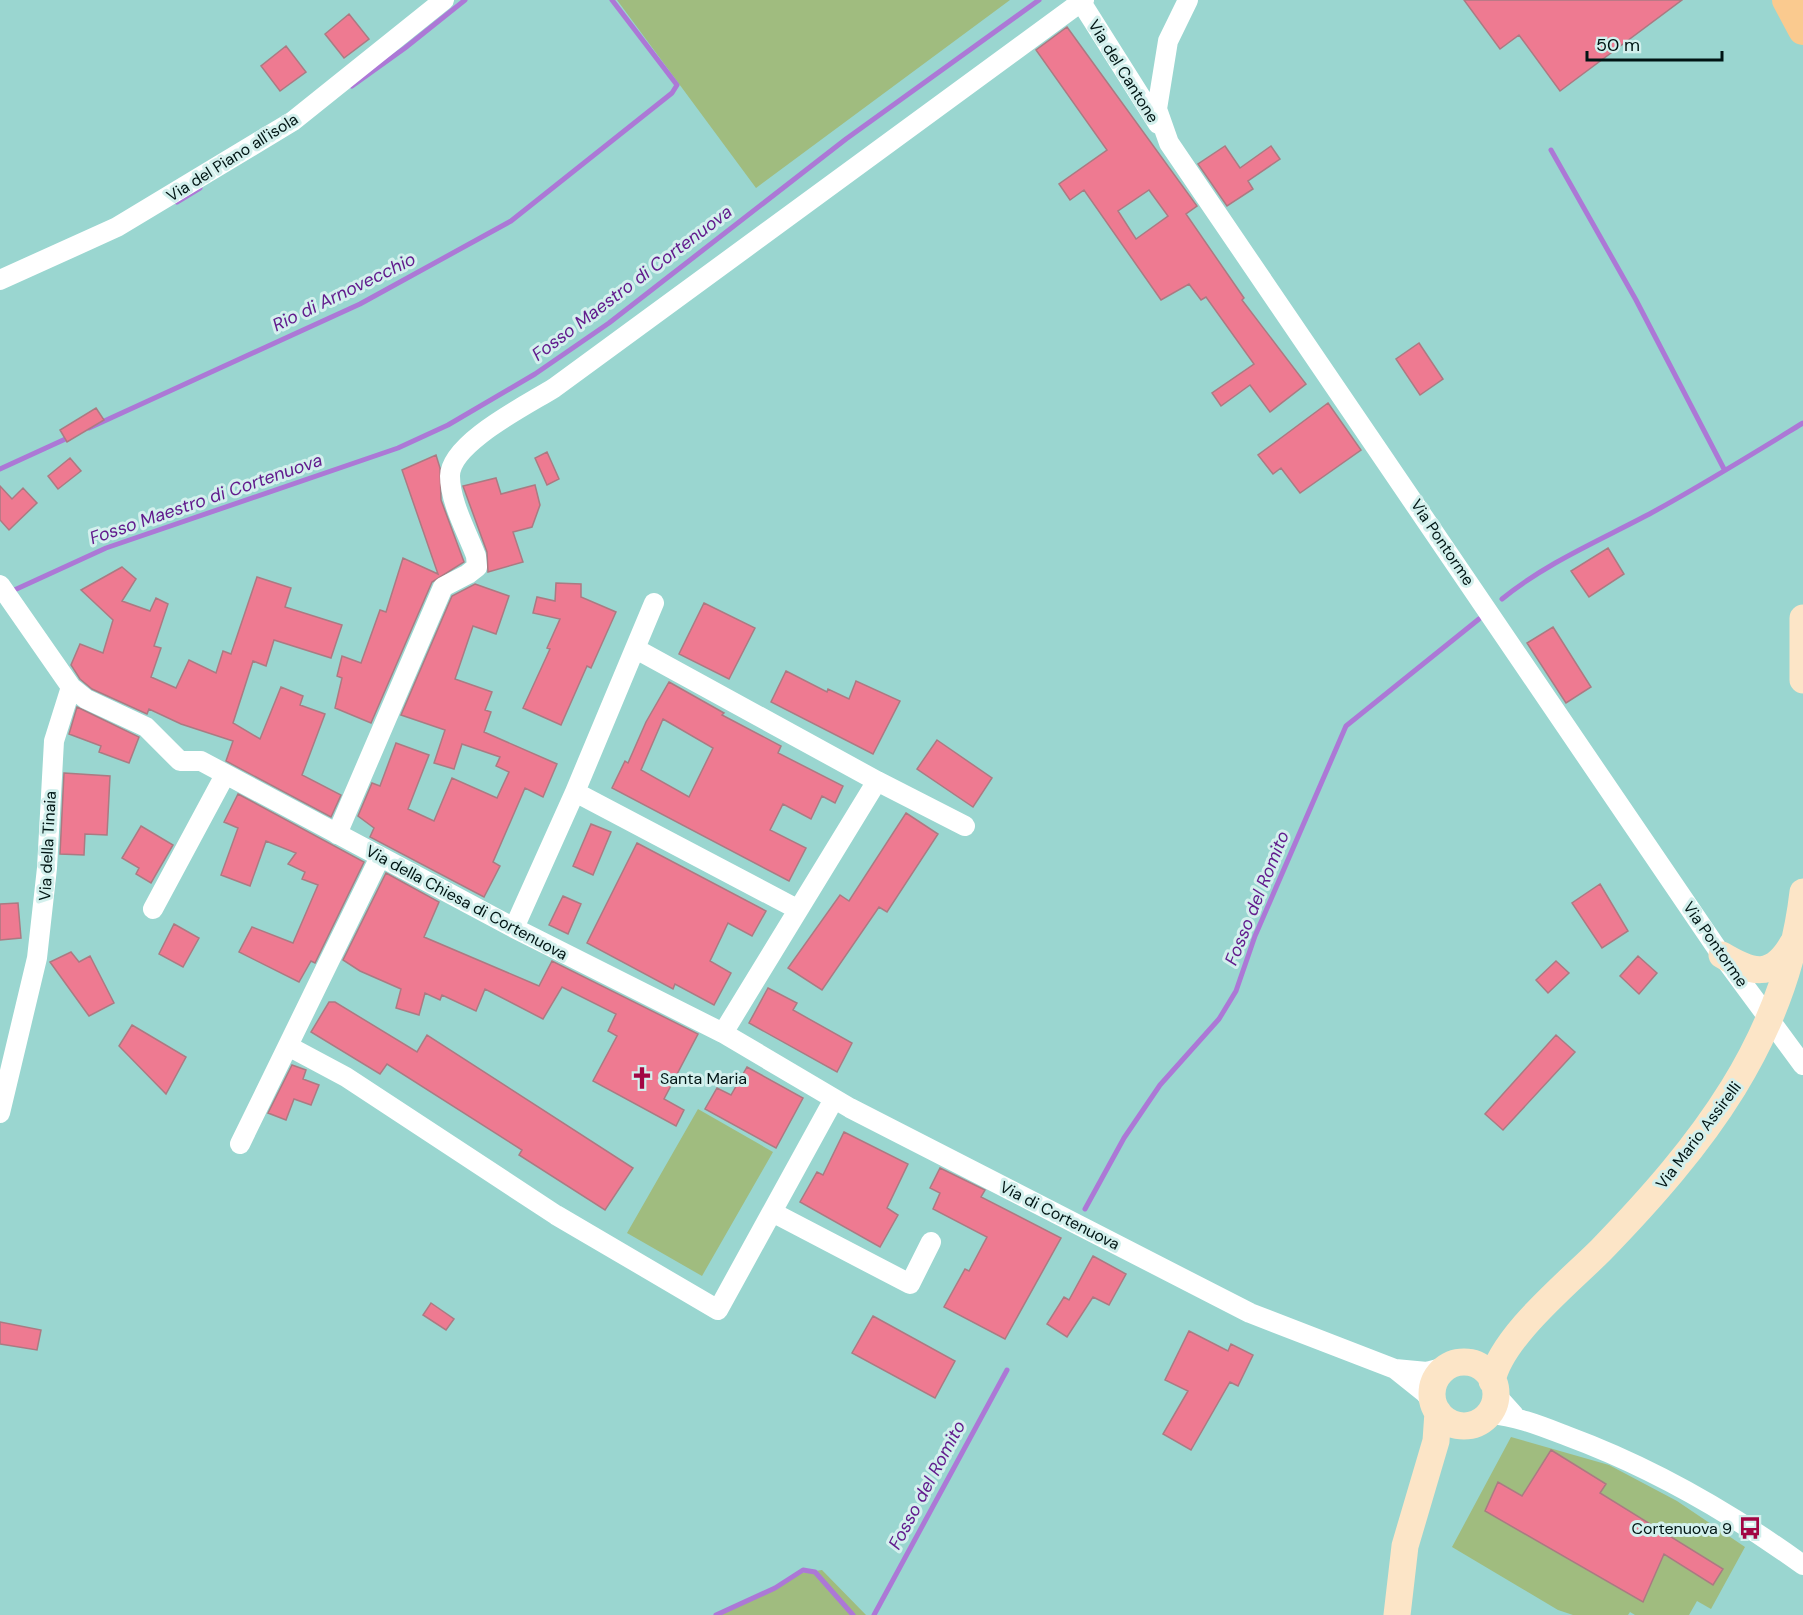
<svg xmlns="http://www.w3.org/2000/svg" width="1803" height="1615" font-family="'DM Sans',sans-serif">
<rect width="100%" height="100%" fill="#9ad6d0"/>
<!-- green -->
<path fill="#a0bc7f" d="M 617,0 L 1010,0 L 756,188 Z
M 698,1109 L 773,1152 L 702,1276 L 627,1233 Z
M 1511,1437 L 1609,1465 L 1677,1501 L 1745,1547 L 1711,1609 L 1697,1601 L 1689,1615 L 1635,1615 L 1630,1612 L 1628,1615 L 1573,1615 L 1558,1610 L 1452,1547 Z
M 822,1570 L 866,1615 L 719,1615 L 801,1573 Z"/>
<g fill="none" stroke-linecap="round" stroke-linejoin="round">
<!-- stream -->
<path stroke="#ac78d6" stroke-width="5" d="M 352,86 L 405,48 L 465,0
M 1551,150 L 1636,300 L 1724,469
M 177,202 L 200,188
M 89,428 L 360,304 L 511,221 L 672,93 L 677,85 L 612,0
M 0,469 L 72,436
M 10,592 L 106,548 L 398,448 L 448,425 L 535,374 L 609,323 L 846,139 L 1039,0
M 1502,599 C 1547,562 1603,539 1653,512 C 1704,484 1754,453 1803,423
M 1085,1209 L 1124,1138 L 1160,1085 L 1219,1019 L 1236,991 L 1255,936 L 1346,726 L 1479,619
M 716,1615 L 775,1588 L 803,1570 L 815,1572 L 853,1615
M 874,1615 L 1007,1370"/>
</g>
<!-- building -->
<path fill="#ee7a91" stroke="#ab7a82" stroke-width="1.5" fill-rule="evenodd" d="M 1464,0 L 1682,0 L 1560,91 L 1519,35 L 1500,49 Z
M 349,14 L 369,39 L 344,58 L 325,34 Z
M 1067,27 L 1197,206 L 1186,214 L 1244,298 L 1242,300 L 1306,384 L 1270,412 L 1250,385 L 1221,406 L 1212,393 L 1254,364 L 1206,297 L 1201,300 L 1189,284 L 1161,300 L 1084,190 L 1070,200 L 1059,184 L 1107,150 L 1036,50 ZM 1149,190 L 1168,216 L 1136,239 L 1118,211 Z
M 286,46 L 306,72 L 280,91 L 261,66 Z
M 1225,146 L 1240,168 L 1271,146 L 1280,159 L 1248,181 L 1253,189 L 1227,206 L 1198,164 Z
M 1419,343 L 1443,379 L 1420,395 L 1396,359 Z
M 1328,403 L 1361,450 L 1300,493 L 1281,468 L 1273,474 L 1258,455 Z
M 96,408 L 104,420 L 67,442 L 60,430 Z
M 547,452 L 559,479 L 547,485 L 535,458 Z
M 436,455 L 440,468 L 441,500 L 464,562 L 432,582 L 371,723 L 335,708 L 342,678 L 337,676 L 342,656 L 361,663 L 380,610 L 386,612 L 403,558 L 438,574 L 402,470 Z
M 70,458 L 81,471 L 58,489 L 48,476 Z
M 496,478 L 501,494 L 535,485 L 540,505 L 532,527 L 513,532 L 523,562 L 488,572 L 487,552 L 463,486 Z
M 0,486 L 12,499 L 23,488 L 37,503 L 9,530 L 0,520 Z
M 1608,548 L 1624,574 L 1589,597 L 1571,571 Z
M 122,567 L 136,579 L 122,601 L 150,611 L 156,598 L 168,604 L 154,646 L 161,648 L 151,677 L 176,688 L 189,660 L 216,673 L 223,651 L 231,654 L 257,577 L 291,588 L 285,607 L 342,625 L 331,658 L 274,640 L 266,666 L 253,661 L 233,723 L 260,739 L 281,687 L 303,696 L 300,705 L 325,714 L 302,775 L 341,795 L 331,817 L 226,761 L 233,741 L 181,724 L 149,709 L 147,714 L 92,689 L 80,679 L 71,665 L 80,644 L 103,653 L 113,620 L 81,590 Z
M 556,583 L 581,584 L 581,597 L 616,612 L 591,668 L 587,666 L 561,725 L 523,708 L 550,649 L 547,648 L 560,619 L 533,613 L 537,597 L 555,601 Z
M 475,584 L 509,596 L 496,634 L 473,626 L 455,679 L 492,692 L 485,710 L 491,712 L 484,732 L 557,764 L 543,797 L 525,788 L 493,862 L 500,866 L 484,897 L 370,837 L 374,828 L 358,816 L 372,783 L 380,786 L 396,743 L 429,755 L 408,809 L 434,821 L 452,778 L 497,798 L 509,772 L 496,766 L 500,757 L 462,744 L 454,769 L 434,763 L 445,730 L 401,715 L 452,596 Z
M 704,603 L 755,628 L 729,679 L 679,654 Z
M 1553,627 L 1591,687 L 1566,703 L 1527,643 Z
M 786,671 L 827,692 L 828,689 L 849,699 L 856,681 L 900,701 L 873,754 L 771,702 Z
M 669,682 L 724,713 L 722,715 L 781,746 L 778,753 L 843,786 L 835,803 L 822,796 L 811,819 L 783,804 L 770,830 L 806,848 L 789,881 L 612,788 L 625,761 L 628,763 L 646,722 ZM 663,719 L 713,748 L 689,797 L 641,770 Z
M 77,707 L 139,737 L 129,763 L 99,752 L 101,746 L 69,734 Z
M 937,740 L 992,778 L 973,807 L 917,769 Z
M 64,773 L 110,776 L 107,835 L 85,834 L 84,855 L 60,854 Z
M 238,794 L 364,862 L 315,963 L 311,961 L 299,982 L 239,952 L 252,927 L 293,943 L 318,885 L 302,879 L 305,872 L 288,864 L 296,853 L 266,841 L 250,886 L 221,875 L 238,828 L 224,822 Z
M 906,813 L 938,834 L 887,912 L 879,907 L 822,990 L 788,968 L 840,895 L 849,901 Z
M 591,824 L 611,832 L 593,875 L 573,866 Z
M 141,826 L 173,845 L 151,883 L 136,874 L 139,868 L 122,858 Z
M 637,843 L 766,911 L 752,936 L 728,923 L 710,961 L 731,973 L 714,1005 L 675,984 L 673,989 L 587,943 Z
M 386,873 L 439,902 L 424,937 L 539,986 L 552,961 L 698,1034 L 664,1099 L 684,1110 L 676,1126 L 593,1081 L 617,1036 L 608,1031 L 616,1014 L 562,987 L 543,1019 L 485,989 L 476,1011 L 442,995 L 440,1000 L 425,993 L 419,1015 L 396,1008 L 401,989 L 360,971 L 343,960 Z
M 1600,884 L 1628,931 L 1602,948 L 1572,903 Z
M 563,896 L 581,904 L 568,934 L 549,925 Z
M 18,903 L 21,938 L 0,940 L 0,904 Z
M 174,924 L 199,938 L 183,967 L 159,954 Z
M 71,952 L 79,962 L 90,956 L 114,1003 L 89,1016 L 50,962 Z
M 1638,956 L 1657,973 L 1639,994 L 1620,976 Z
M 1556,961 L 1569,973 L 1548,993 L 1536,980 Z
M 768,988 L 797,1003 L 793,1010 L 852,1043 L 837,1072 L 749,1023 Z
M 329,1002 L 335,1002 L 417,1052 L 427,1035 L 633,1168 L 605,1210 L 519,1155 L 522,1150 L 387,1064 L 380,1074 L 311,1032 Z
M 132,1025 L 186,1057 L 166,1094 L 119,1046 Z
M 1556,1035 L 1575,1052 L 1503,1130 L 1485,1114 Z
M 292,1065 L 306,1070 L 303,1079 L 319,1085 L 311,1105 L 294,1099 L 286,1120 L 268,1113 Z
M 747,1067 L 803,1098 L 776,1148 L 705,1109 L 717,1088 L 731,1095 Z
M 844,1132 L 908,1164 L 887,1208 L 898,1215 L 880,1247 L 800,1202 L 817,1172 L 823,1175 Z
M 940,1168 L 985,1190 L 981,1197 L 1061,1238 L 1005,1339 L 944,1307 L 965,1269 L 969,1271 L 987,1237 L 933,1209 L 940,1193 L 930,1188 Z
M 1093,1256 L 1126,1274 L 1109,1305 L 1093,1297 L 1067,1337 L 1047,1324 L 1064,1297 L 1069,1300 Z
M 431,1303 L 454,1319 L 446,1330 L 423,1315 Z
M 873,1316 L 955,1361 L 935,1398 L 852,1353 Z
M 0,1322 L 41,1330 L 37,1350 L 0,1344 Z
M 1189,1331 L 1228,1351 L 1231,1344 L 1253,1355 L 1238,1386 L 1230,1382 L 1191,1450 L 1163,1434 L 1188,1391 L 1165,1380 Z
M 1551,1450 L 1606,1484 L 1600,1493 L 1723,1569 L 1713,1585 L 1664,1554 L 1643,1602 L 1485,1511 L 1498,1482 L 1522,1496 Z"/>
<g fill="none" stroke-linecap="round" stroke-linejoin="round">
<!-- street -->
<path stroke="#fff" stroke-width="20" d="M 1084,0 L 1081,2 L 1158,124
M 1188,0 L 1168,41 L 1157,109 L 1169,143 L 1716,947 L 1803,1065
M 0,280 L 117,227 L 293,121 L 444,0
M 0,585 L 71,687 L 86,699 L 146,727 L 180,761 L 201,761 L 514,928 L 723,1033 L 850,1108 L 1250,1313 L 1395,1369 L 1427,1372 L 1449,1366
M 636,649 L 877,781 L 965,826
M 575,792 L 797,909
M 337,834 L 443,587 L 468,574 L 477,567 L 476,556 C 467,532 450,502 450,476 C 450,443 527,405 554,388 L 1081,2
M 153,909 L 225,775
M 514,928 L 575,792 L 654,603
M 723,1033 L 877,781
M 288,1046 L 346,1077 L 556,1215 L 718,1310 L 834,1099
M 0,1113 L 37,958 L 47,868 L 54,741 L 71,687
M 240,1144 L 380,857
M 772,1212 L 910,1284 L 931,1242
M 1395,1369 L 1425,1393 L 1433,1403
M 1496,1395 L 1514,1415
M 1489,1414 C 1517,1416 1541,1426 1567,1436 C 1651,1467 1731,1513 1803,1565"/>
<!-- secondary -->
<path stroke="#fce5c7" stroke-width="27" d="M 1803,618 L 1803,680
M 1722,955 C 1752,973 1772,980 1793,943
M1432 1394a32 32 0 1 1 64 0a32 32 0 1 1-64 0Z
M 1492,1381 C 1501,1337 1568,1283 1601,1250 C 1701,1147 1786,1040 1803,892
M 1397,1615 L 1405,1546 L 1436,1441 L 1438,1412"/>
<!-- primary -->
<path stroke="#faca8f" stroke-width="30" d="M 1787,0 L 1803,30"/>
</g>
<!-- icons -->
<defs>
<g id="church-bare" transform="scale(1.8)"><path d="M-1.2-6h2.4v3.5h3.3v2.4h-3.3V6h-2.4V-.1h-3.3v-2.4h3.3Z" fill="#a20643" stroke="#d3f0ed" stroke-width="2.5" paint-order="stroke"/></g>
<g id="bus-bare" transform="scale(1.8)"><path d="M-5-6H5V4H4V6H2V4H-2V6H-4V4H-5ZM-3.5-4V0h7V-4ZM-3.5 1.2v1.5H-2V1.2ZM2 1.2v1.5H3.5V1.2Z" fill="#a20643" stroke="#d3f0ed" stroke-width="2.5" paint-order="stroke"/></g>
</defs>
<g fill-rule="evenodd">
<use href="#church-bare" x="642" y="1078"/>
<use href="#bus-bare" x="1750" y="1528"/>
</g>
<g text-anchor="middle" stroke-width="6" stroke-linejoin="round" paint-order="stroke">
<!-- street labels -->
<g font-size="16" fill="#001514" stroke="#d3f0ed">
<text transform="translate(1124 71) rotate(58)" y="6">Via del Cantone</text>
<text transform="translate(232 157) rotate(-32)" y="6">Via del Piano all'isola</text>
<text transform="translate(1443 542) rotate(56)" y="6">Via Pontorme</text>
<text transform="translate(47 846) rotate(-87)" y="6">Via della Tinaia</text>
<text transform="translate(467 902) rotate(28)" y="6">Via della Chiesa di Cortenuova</text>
<text transform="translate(1716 944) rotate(55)" y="6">Via Pontorme</text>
<text transform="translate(1698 1135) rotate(-53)" y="6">Via Mario Assirelli</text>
<text transform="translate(1060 1215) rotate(27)" y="6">Via di Cortenuova</text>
</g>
<!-- poi labels -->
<g font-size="16" fill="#001514" stroke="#d3f0ed" text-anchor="start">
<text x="660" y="1084">Santa Maria</text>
<text x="1732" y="1534" text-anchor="end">Cortenuova 9</text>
</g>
<!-- water labels -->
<g font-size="18" font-style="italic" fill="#621c8d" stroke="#d3f0ed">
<text transform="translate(632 283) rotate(-37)" y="6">Fosso Maestro di Cortenuova</text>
<text transform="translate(344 292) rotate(-26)" y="6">Rio di Arnovecchio</text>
<text transform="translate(206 499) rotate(-19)" y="6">Fosso Maestro di Cortenuova</text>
<text transform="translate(1257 898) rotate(-68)" y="6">Fosso del Romito</text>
<text transform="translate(927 1485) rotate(-62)" y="6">Fosso del Romito</text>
</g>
</g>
<!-- scale -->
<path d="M1587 51v9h135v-9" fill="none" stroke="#001514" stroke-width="3"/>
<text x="1596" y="51" font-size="18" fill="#001514" stroke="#d3f0ed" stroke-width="4.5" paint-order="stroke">50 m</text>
</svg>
